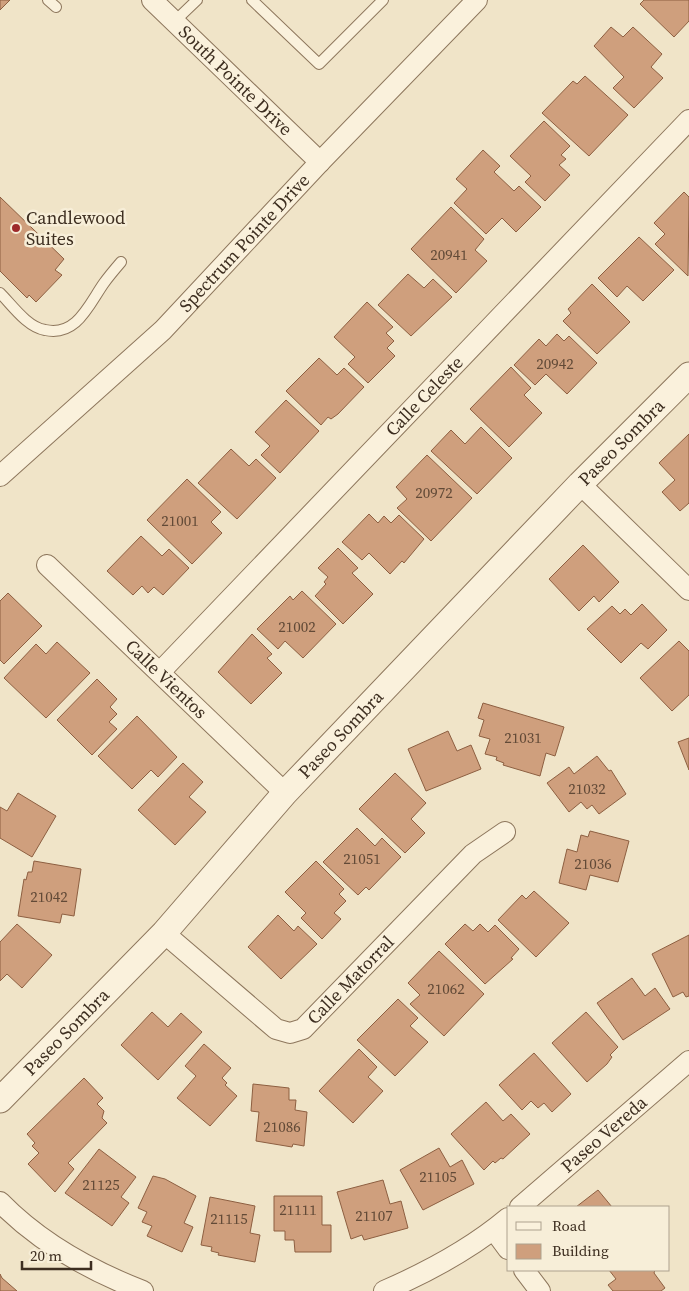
<svg xmlns="http://www.w3.org/2000/svg" width="689" height="1291" font-family="'Source Serif 4',serif">
<rect width="100%" height="100%" fill="#f0e4c8"/>
<!-- building -->
<path fill="#cf9f7d" stroke="#8d5f41" d="M 0,0 L 10,0 L 0,10 Z
M 644,0 L 689,0 L 689,21 L 674,37 L 640,4 Z
M 611,27 L 623,37 L 633,27 L 662,54 L 651,67 L 663,78 L 634,108 L 613,88 L 624,77 L 594,46 Z
M 585,76 L 628,115 L 589,156 L 542,113 L 573,81 L 577,84 Z
M 544,121 L 570,146 L 561,155 L 566,159 L 559,165 L 570,175 L 545,201 L 525,182 L 531,176 L 510,156 Z
M 483,150 L 500,166 L 494,172 L 514,191 L 519,186 L 541,207 L 516,232 L 502,218 L 486,234 L 454,203 L 467,189 L 456,179 Z
M 684,192 L 689,197 L 688,276 L 655,244 L 665,234 L 654,223 Z
M 0,197 L 64,259 L 55,270 L 62,275 L 36,302 L 29,295 L 27,298 L 0,271 Z
M 451,207 L 484,239 L 475,250 L 487,261 L 456,293 L 411,249 Z
M 639,237 L 674,270 L 643,301 L 627,286 L 617,297 L 598,278 Z
M 408,274 L 424,288 L 433,279 L 452,297 L 411,336 L 378,305 Z
M 592,284 L 630,322 L 597,354 L 563,321 L 571,313 L 568,309 Z
M 367,302 L 393,327 L 386,333 L 394,341 L 387,348 L 395,356 L 368,383 L 348,364 L 355,357 L 334,337 Z
M 557,334 L 564,341 L 569,336 L 597,363 L 567,394 L 546,374 L 535,385 L 514,365 L 539,339 L 546,346 Z
M 319,358 L 337,375 L 344,368 L 364,387 L 338,414 L 331,419 L 328,417 L 321,425 L 286,391 Z
M 511,367 L 531,388 L 524,395 L 542,413 L 509,447 L 470,409 Z
M 286,400 L 319,431 L 280,473 L 261,455 L 270,446 L 255,432 Z
M 481,427 L 512,458 L 477,494 L 431,451 L 451,430 L 465,444 Z
M 689,434 L 689,503 L 680,511 L 662,492 L 675,480 L 659,463 Z
M 231,449 L 249,466 L 256,459 L 276,478 L 237,519 L 198,483 Z
M 427,455 L 472,498 L 431,541 L 397,508 L 407,499 L 396,487 Z
M 187,479 L 221,512 L 211,522 L 222,533 L 192,564 L 147,520 Z
M 369,514 L 378,523 L 384,516 L 391,523 L 399,515 L 424,539 L 404,563 L 402,561 L 390,574 L 369,553 L 362,560 L 342,542 Z
M 141,536 L 162,556 L 169,549 L 189,568 L 163,595 L 154,587 L 148,593 L 142,586 L 133,595 L 107,571 Z
M 583,545 L 619,582 L 599,602 L 594,596 L 579,611 L 549,579 Z
M 338,548 L 358,568 L 352,573 L 373,594 L 343,624 L 315,596 L 326,584 L 324,582 L 328,577 L 318,568 Z
M 302,591 L 336,624 L 303,658 L 285,641 L 278,649 L 257,629 L 290,596 L 293,600 Z
M 8,593 L 42,626 L 4,664 L 0,660 L 0,601 Z
M 642,604 L 667,630 L 648,649 L 641,643 L 621,663 L 587,629 L 612,606 L 620,614 L 625,609 L 631,615 Z
M 252,634 L 272,654 L 267,658 L 282,673 L 251,704 L 218,672 Z
M 679,641 L 689,651 L 689,695 L 672,711 L 640,678 Z
M 57,642 L 90,673 L 46,718 L 4,678 L 36,644 L 46,654 Z
M 97,679 L 117,699 L 110,707 L 117,714 L 109,722 L 117,729 L 92,755 L 57,720 Z
M 483,703 L 564,727 L 555,756 L 546,753 L 540,776 L 503,765 L 504,763 L 496,760 L 497,757 L 485,754 L 490,739 L 479,736 L 484,720 L 478,718 Z
M 137,716 L 177,757 L 158,777 L 151,770 L 132,789 L 98,756 Z
M 448,731 L 457,751 L 471,745 L 481,769 L 426,791 L 408,749 Z
M 689,738 L 689,770 L 678,742 Z
M 597,756 L 609,771 L 611,770 L 626,794 L 599,814 L 592,805 L 587,809 L 581,802 L 569,812 L 547,783 L 569,767 L 574,774 Z
M 183,763 L 203,782 L 189,797 L 206,812 L 175,845 L 138,810 Z
M 395,773 L 426,803 L 411,819 L 425,833 L 405,853 L 359,809 Z
M 18,793 L 56,816 L 32,857 L 0,838 L 0,807 L 7,811 Z
M 357,828 L 375,846 L 382,838 L 401,857 L 369,890 L 366,887 L 358,895 L 323,862 Z
M 590,831 L 629,841 L 618,882 L 590,875 L 586,890 L 559,883 L 567,849 L 577,852 L 581,835 L 588,837 Z
M 34,861 L 81,869 L 74,916 L 62,914 L 60,923 L 18,916 L 24,879 L 26,880 L 28,872 L 32,872 Z
M 316,861 L 344,889 L 339,894 L 346,901 L 334,913 L 341,919 L 322,939 L 301,918 L 306,913 L 285,892 Z
M 534,891 L 569,923 L 536,957 L 498,920 L 522,895 L 526,899 Z
M 278,915 L 294,931 L 298,926 L 317,944 L 281,979 L 248,947 Z
M 17,924 L 52,955 L 22,988 L 7,974 L 0,981 L 0,942 Z
M 465,924 L 473,931 L 480,924 L 488,932 L 495,925 L 519,949 L 511,958 L 513,959 L 485,984 L 445,944 Z
M 689,935 L 689,996 L 686,997 L 683,992 L 673,997 L 652,954 Z
M 439,951 L 484,994 L 444,1036 L 410,1004 L 420,995 L 408,983 Z
M 632,978 L 645,996 L 655,988 L 670,1009 L 623,1040 L 597,1003 Z
M 398,999 L 418,1018 L 410,1026 L 428,1042 L 395,1076 L 357,1040 Z
M 152,1012 L 168,1027 L 181,1013 L 202,1032 L 158,1080 L 121,1045 Z
M 586,1012 L 618,1047 L 610,1055 L 612,1057 L 607,1064 L 587,1082 L 552,1043 Z
M 204,1044 L 231,1068 L 222,1078 L 227,1083 L 225,1085 L 237,1096 L 210,1126 L 177,1098 L 196,1076 L 185,1066 Z
M 359,1049 L 377,1067 L 368,1077 L 383,1091 L 353,1123 L 319,1091 Z
M 534,1053 L 571,1094 L 552,1112 L 544,1103 L 538,1108 L 531,1101 L 522,1110 L 499,1085 Z
M 84,1078 L 103,1098 L 97,1104 L 104,1111 L 102,1118 L 107,1123 L 68,1163 L 74,1169 L 55,1192 L 28,1164 L 39,1153 L 32,1146 L 35,1143 L 27,1134 Z
M 253,1084 L 289,1088 L 289,1100 L 296,1100 L 295,1110 L 307,1112 L 304,1146 L 293,1144 L 292,1147 L 256,1141 L 259,1112 L 251,1111 Z
M 486,1102 L 503,1121 L 511,1114 L 530,1134 L 503,1159 L 501,1158 L 495,1163 L 493,1161 L 484,1170 L 451,1134 Z
M 439,1148 L 450,1167 L 462,1160 L 474,1184 L 423,1210 L 400,1170 Z
M 99,1149 L 136,1177 L 121,1197 L 129,1203 L 112,1226 L 65,1193 Z
M 153,1176 L 165,1179 L 196,1196 L 184,1223 L 193,1227 L 182,1252 L 147,1236 L 152,1226 L 142,1222 L 147,1212 L 138,1208 Z
M 383,1180 L 390,1204 L 401,1201 L 408,1228 L 364,1240 L 362,1235 L 351,1239 L 337,1192 Z
M 598,1190 L 612,1207 L 576,1207 Z
M 274,1196 L 322,1196 L 322,1225 L 331,1225 L 331,1252 L 295,1252 L 294,1240 L 285,1240 L 285,1231 L 274,1231 Z
M 210,1197 L 255,1206 L 250,1233 L 260,1235 L 255,1262 L 218,1255 L 219,1253 L 211,1251 L 212,1247 L 201,1245 Z
M 609,1270 L 655,1270 L 654,1273 L 665,1288 L 661,1291 L 613,1291 L 608,1285 L 616,1279 Z
M 0,1274 L 2,1278 L 17,1291 L 0,1291 Z"/>
<g fill="none" stroke-linecap="round" stroke-linejoin="round">
<!-- service casing -->
<g stroke="#8d765c" stroke-width="12">
<path id="service" d="M 48,0 L 56,7
M 252,0 L 319,64 L 383,0
M 174,22 L 197,0
M 0,293 C 12,305 27,327 45,330 C 77,337 89,304 104,283 C 109,276 115,269 121,262"/>
</g>
<!-- minor casing -->
<g stroke="#8d765c" stroke-width="22">
<g id="minor">
<path id="s1" d="M 152,0 L 320,162"/>
<path id="s2" d="M 0,476 L 163,330 L 320,162 L 477,0"/>
<path d="M 580,484 L 689,590"/>
<path id="s3" d="M 47,565 L 285,793"/>
<path id="s4" d="M 160,672 L 689,120"/>
<path id="s5" d="M 164,933 L 276,1029 L 290,1033 L 303,1029 L 473,854 L 505,832"/>
<path d="M 0,1202 C 40,1243 91,1271 143,1291"/>
<path id="s6" d="M 520,1207 L 689,1061"/>
<path d="M 494,1230 L 508,1249"/>
<path d="M 524,1270 L 540,1291"/>
<path d="M 384,1291 C 428,1272 471,1249 508,1218"/>
</g>
</g>
<!-- tertiary casing -->
<g stroke="#8d765c" stroke-width="27">
<g id="tertiary">
<path id="s7" d="M 0,1100 L 164,933 L 285,793 L 580,484 L 689,375"/>
</g>
</g>
<!-- service -->
<use href="#service" stroke="#faf1dc" stroke-width="10"/>
<!-- minor -->
<use href="#minor" stroke="#faf1dc" stroke-width="20"/>
<!-- tertiary -->
<use href="#tertiary" stroke="#faf1dc" stroke-width="25"/>
</g>
<!-- markers -->
<circle fill="#9e2a2b" stroke="#f7eed8" stroke-width="2" cx="16" cy="228" r="5"/>
<g text-anchor="middle" stroke-width="5" stroke-linejoin="round" paint-order="stroke">
<!-- number labels -->
<g font-size="15" fill="#624a37">
<text x="449" y="260">20941</text>
<text x="555" y="369">20942</text>
<text x="434" y="498">20972</text>
<text x="180" y="526">21001</text>
<text x="297" y="632">21002</text>
<text x="523" y="743">21031</text>
<text x="587" y="794">21032</text>
<text x="362" y="864">21051</text>
<text x="593" y="869">21036</text>
<text x="49" y="902">21042</text>
<text x="446" y="994">21062</text>
<text x="282" y="1132">21086</text>
<text x="438" y="1182">21105</text>
<text x="101" y="1190">21125</text>
<text x="298" y="1215">21111</text>
<text x="374" y="1221">21107</text>
<text x="229" y="1224">21115</text>
</g>
<!-- street labels -->
<g font-size="18" fill="#3d2e20" stroke="#f7eed8">
<text dy="6" stroke="none"><textPath href="#s1" startOffset="116">South Pointe Drive</textPath></text>
<text dy="6" stroke="none"><textPath href="#s2" startOffset="338">Spectrum Pointe Drive</textPath></text>
<text dy="6" stroke="none"><textPath href="#s4" startOffset="382">Calle Celeste</textPath></text>
<text dy="6" stroke="none"><textPath href="#s7" startOffset="905">Paseo Sombra</textPath></text>
<text dy="6" stroke="none"><textPath href="#s3" startOffset="165">Calle Vientos</textPath></text>
<text dy="6" stroke="none"><textPath href="#s7" startOffset="500">Paseo Sombra</textPath></text>
<text dy="6" stroke="none"><textPath href="#s5" startOffset="244">Calle Matorral</textPath></text>
<text dy="6" stroke="none"><textPath href="#s7" startOffset="95">Paseo Sombra</textPath></text>
<text dy="6" stroke="none"><textPath href="#s6" startOffset="111">Paseo Vereda</textPath></text>
</g>
<!-- poi labels -->
<g font-size="18" fill="#3d2e20" stroke="#f7eed8" text-anchor="start">
<text x="26" y="224">Candlewood<tspan x="26" dy="21">Suites</tspan></text>
</g>
</g>
<!-- legend -->
<rect x="507" y="1206" width="162" height="65" fill="#f7eed8" stroke="#ada18e"/>
<rect x="516" y="1222" width="25" height="8" fill="#faf1dc" stroke="#ada18e"/>
<text x="552" y="1231" font-size="15" fill="#3d2e20">Road</text>
<rect x="516" y="1244" width="25" height="15" fill="#cf9f7d" stroke="#ada18e"/>
<text x="552" y="1256" font-size="15" fill="#3d2e20">Building</text>
<!-- scale -->
<path d="M22 1261v8h69v-8" fill="none" stroke="#3d2e20" stroke-width="2.5"/>
<text x="30" y="1261" font-size="15" fill="#3d2e20" stroke="#f7eed8" stroke-width="4" paint-order="stroke">20 m</text>
</svg>
